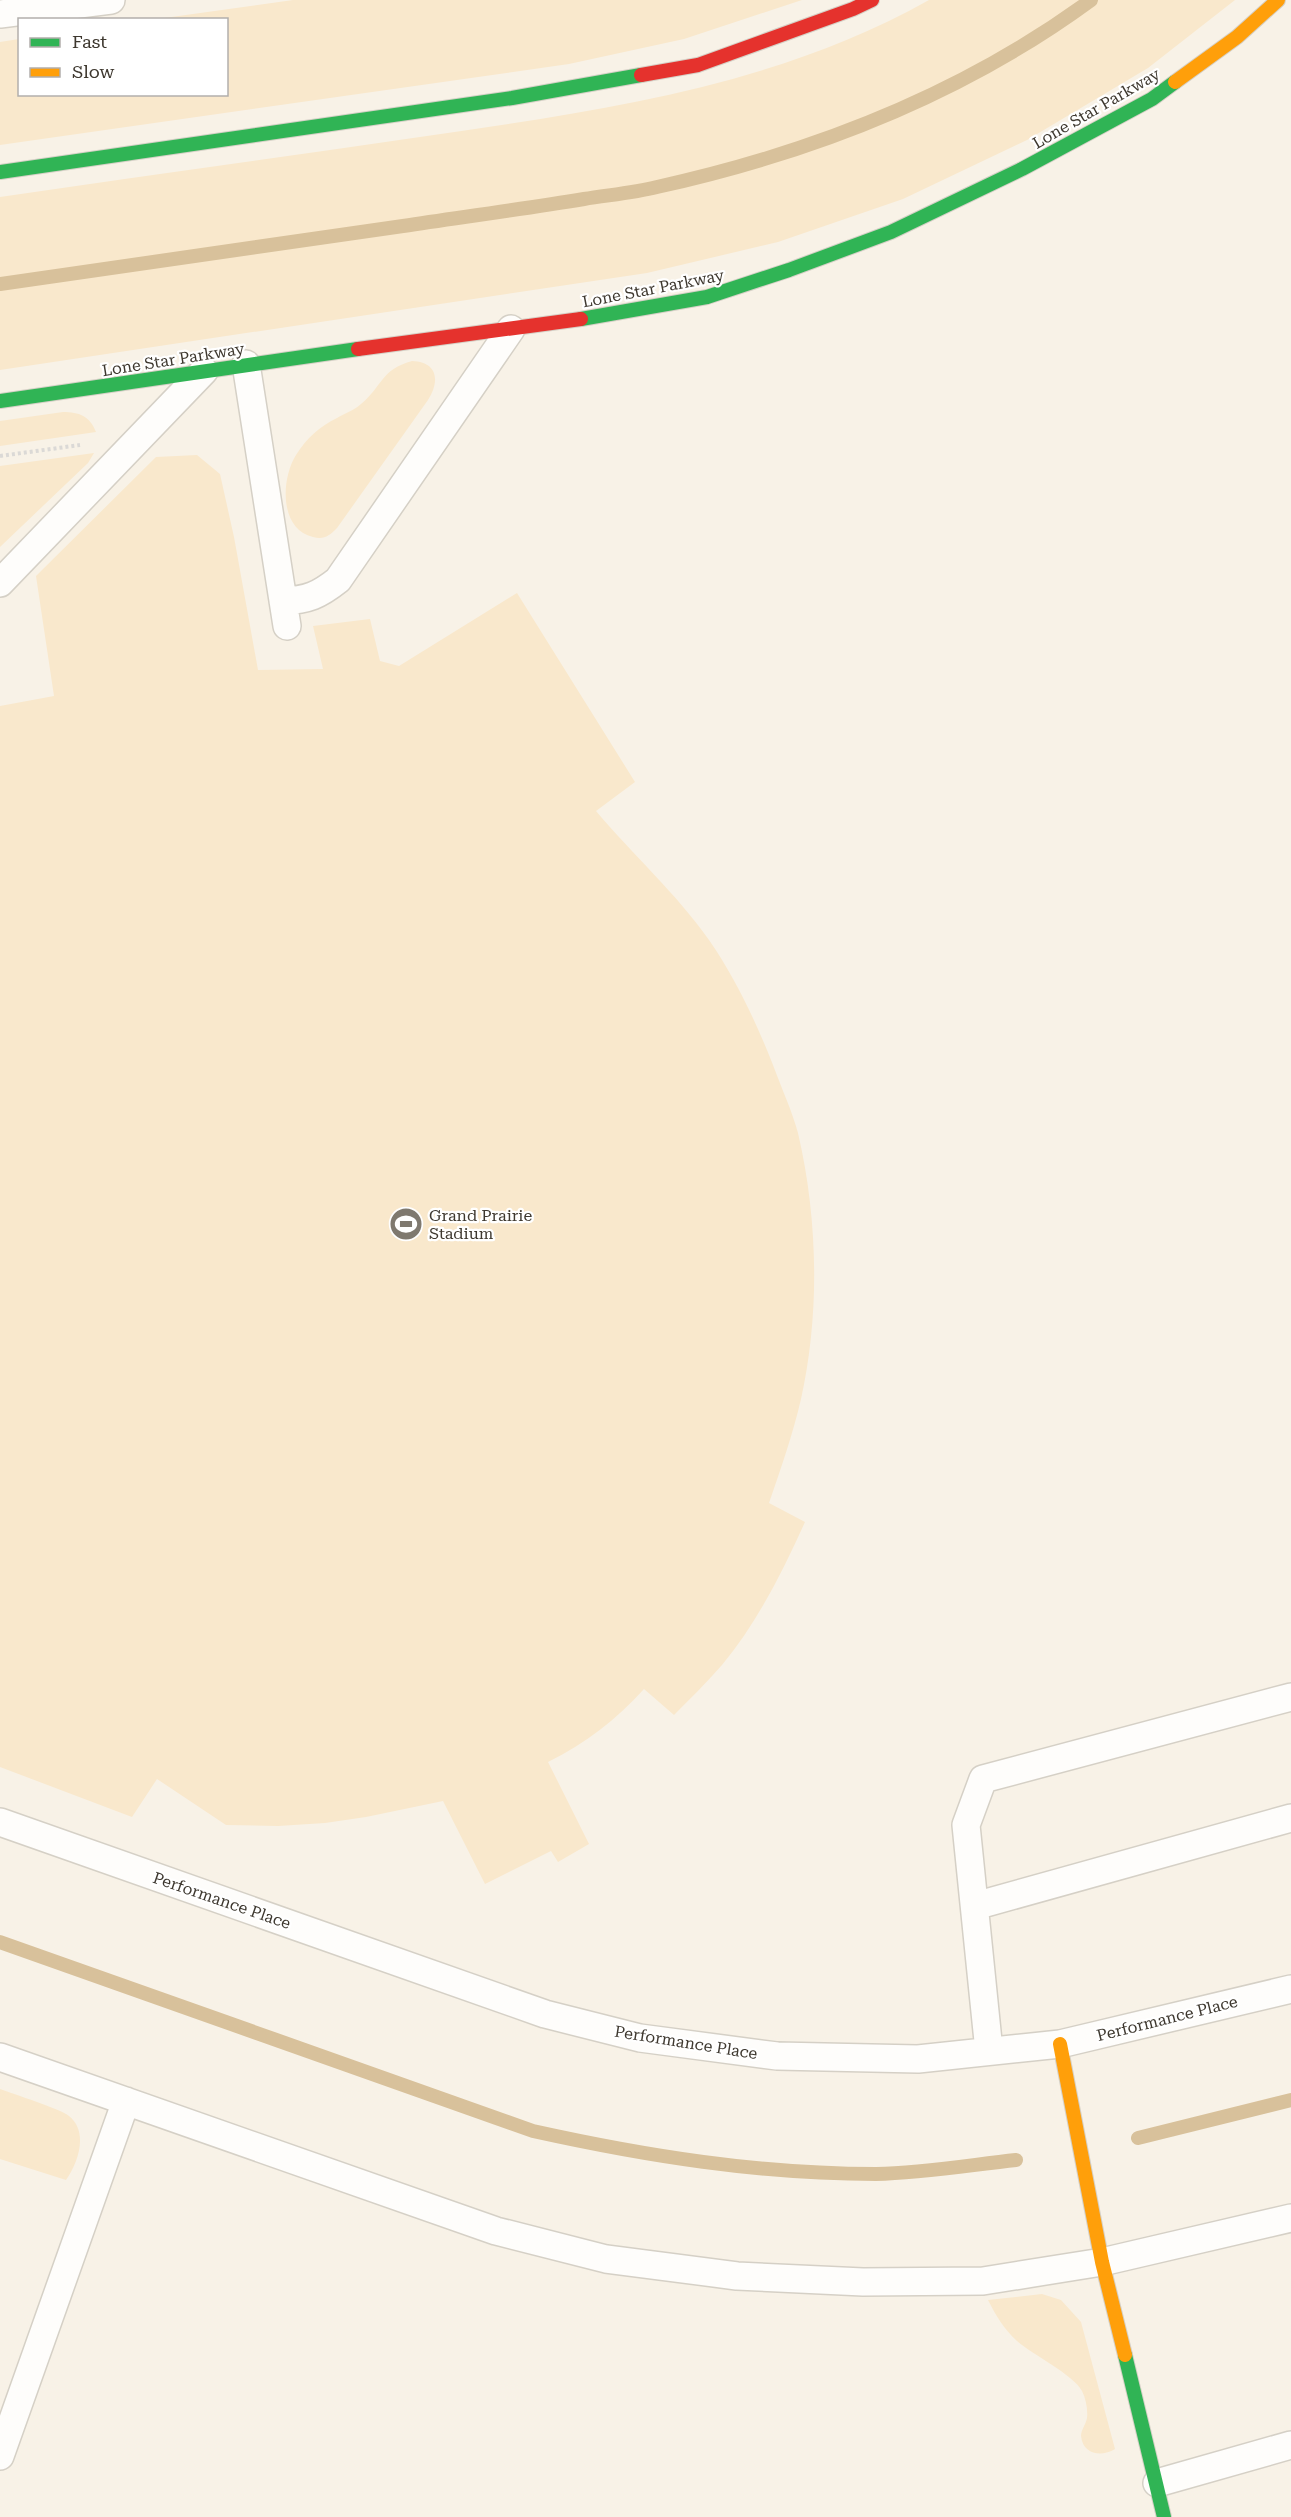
<svg xmlns="http://www.w3.org/2000/svg" width="1291" height="2517" font-family="'Roboto Serif',serif">
<rect width="100%" height="100%" fill="#f8f2e7"/>
<!-- green -->
<path fill="#f9e8cc" d="M 293,0 L 802,0 L 684,39 L 569,64 L 0,145 L 0,42 L 19,39 L 20,94 L 226,94 L 226,20 L 157,19 Z
M 929,0 L 1235,0 L 1148,68 L 1027,140 L 903,199 L 778,242 L 647,273 L 0,370 L 0,197 C 138,177 276,158 413,138 C 590,112 771,89 929,0 Z
M 412,361 C 438,362 440,381 428,400 L 337,528 C 329,536 324,540 313,537 C 279,529 281,479 296,455 C 306,439 320,426 337,418 C 345,413 353,411 361,404 C 383,386 380,370 412,361 Z
M 63,412 C 79,412 90,416 96,432 L 0,446 L 0,421 Z
M 94,453 L 88,463 L 0,547 L 0,466 Z
M 197,455 L 220,474 L 234,537 L 258,670 L 323,669 L 313,626 L 370,619 L 380,661 L 399,666 L 517,593 L 635,782 L 596,811 C 633,855 676,893 709,940 C 736,979 756,1022 773,1065 C 781,1087 792,1111 798,1133 C 818,1219 820,1313 801,1399 C 793,1434 781,1468 769,1503 L 805,1522 C 783,1571 757,1623 722,1665 C 707,1682 690,1699 674,1715 L 644,1689 C 616,1720 586,1743 548,1762 L 589,1844 L 558,1862 L 551,1851 L 485,1884 L 443,1801 L 366,1817 L 325,1823 L 278,1826 L 226,1825 L 157,1779 L 132,1817 L 0,1767 L 0,706 L 54,696 L 36,576 L 156,457 Z
M 0,2089 C 13,2094 61,2109 69,2116 C 89,2132 78,2163 66,2180 L 0,2159 Z
M 1042,2294 L 1061,2300 L 1081,2322 L 1115,2449 C 1102,2457 1083,2455 1081,2436 C 1081,2430 1086,2424 1087,2418 C 1088,2410 1086,2399 1082,2391 C 1074,2375 1033,2355 1017,2341 C 1004,2329 996,2316 988,2300 Z"/>
<g fill="none" stroke-linecap="round" stroke-linejoin="round">
<!-- stream -->
<path stroke="#d8c19b" stroke-width="14" d="M 0,284 C 134,265 268,246 403,226 C 463,217 523,209 584,199 C 608,195 633,193 657,187 C 811,153 963,94 1091,0
M 0,1942 L 533,2131 C 646,2156 759,2174 876,2174 C 923,2173 970,2165 1016,2160
M 1138,2138 L 1291,2100"/>
<!-- lane casing -->
<g stroke="#d5d0c6" stroke-width="30">
<path id="lane" d="M 0,14 L 111,0
M 246,364 L 287,626
M 0,583 L 204,371
M 283,601 C 308,600 319,595 338,580 L 511,329
M 0,1822 L 545,2014 L 640,2038 L 777,2056 L 918,2059 L 1060,2044 L 1291,1989
M 975,1906 L 1291,1818
M 989,2051 L 966,1825 L 983,1779 L 1291,1697
M 0,2057 L 496,2231 L 606,2259 L 737,2276 L 863,2282 L 983,2281 L 1102,2262 L 1291,2218
M 0,2456 L 126,2101
M 1157,2483 L 1291,2445"/>
</g>
<!-- fast casing -->
<g stroke="#d5d0c6" stroke-width="16">
<path id="fast" d="M 0,172 L 512,98 L 641,75
M 581,319 L 707,297 L 789,270 L 891,232 L 1022,169 L 1152,99 L 1175,82
M 0,401 L 358,349
M 1125,2355 L 1164,2517"/>
</g>
<!-- slow casing -->
<g stroke="#d5d0c6" stroke-width="16">
<path id="slow" d="M 1175,82 L 1237,37 L 1278,0
M 1060,2044 L 1102,2262 L 1125,2355"/>
</g>
<!-- jam casing -->
<g stroke="#d5d0c6" stroke-width="16">
<path id="jam" d="M 641,75 L 698,65 L 853,9 L 872,0
M 358,349 L 581,319"/>
</g>
<!-- path -->
<path stroke="#dbd9d6" stroke-width="4" stroke-dasharray="3 3" stroke-linecap="butt" d="M 0,456 L 80,445"/>
<!-- lane -->
<use href="#lane" stroke="#fefdfb" stroke-width="27"/>
<!-- fast -->
<use href="#fast" stroke="#30b455" stroke-width="14"/>
<!-- slow -->
<use href="#slow" stroke="#ff9f0a" stroke-width="14"/>
<!-- jam -->
<use href="#jam" stroke="#e5322d" stroke-width="14"/>
</g>
<!-- icons -->
<defs>
<g id="stadium-disc" transform="scale(1.725)"><circle r="9.5" fill="#7f796f" stroke="#fff"/><path d="M0-5a6.5 5 0 1 0 0 10a6.5 5 0 1 0 0-10ZM-3.5-1.8h7v3.6h-7Z" fill="#fff"/></g>
</defs>
<g fill-rule="evenodd">
<use href="#stadium-disc" x="406" y="1224"/>
</g>
<g text-anchor="middle" stroke-width="4.5" stroke-linejoin="round" paint-order="stroke">
<!-- street labels -->
<g font-size="16" fill="#3e382f" stroke="#fff">
<text transform="translate(1096 108) rotate(-30)" y="6">Lone Star Parkway</text>
<text transform="translate(653 288) rotate(-11)" y="6">Lone Star Parkway</text>
<text transform="translate(173 359) rotate(-9)" y="6">Lone Star Parkway</text>
<text transform="translate(222 1900) rotate(19)" y="6">Performance Place</text>
<text transform="translate(1167 2018) rotate(-14)" y="6">Performance Place</text>
<text transform="translate(686 2042) rotate(9)" y="6">Performance Place</text>
</g>
<!-- poi labels -->
<g font-size="16" fill="#3e382f" stroke="#fff" text-anchor="start">
<text x="429" y="1221">Grand Prairie<tspan x="429" dy="18">Stadium</tspan></text>
</g>
</g>
<!-- legend -->
<rect x="18" y="18" width="210" height="78" fill="#ffffff" stroke="#b2afac" stroke-width="1.5"/>
<rect x="30" y="38" width="30" height="9" fill="#30b455" stroke="#b2afac" stroke-width="1.5"/>
<text x="72" y="48" font-size="18" fill="#3e382f">Fast</text>
<rect x="30" y="68" width="30" height="9" fill="#ff9f0a" stroke="#b2afac" stroke-width="1.5"/>
<text x="72" y="78" font-size="18" fill="#3e382f">Slow</text>
</svg>
